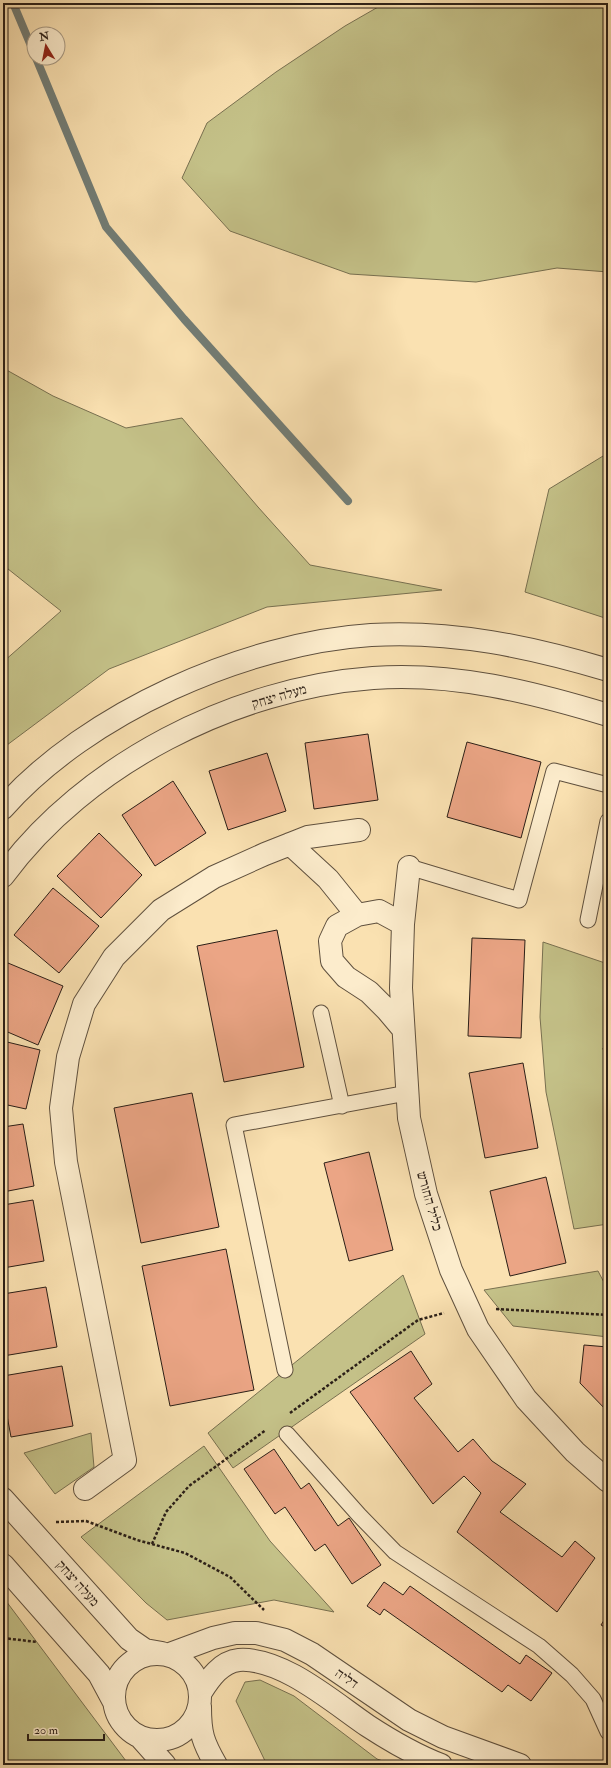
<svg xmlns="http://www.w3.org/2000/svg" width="611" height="1768" font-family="'IM FELL Double Pica','Frank Ruhl Libre',serif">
<rect width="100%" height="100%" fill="#fae1b1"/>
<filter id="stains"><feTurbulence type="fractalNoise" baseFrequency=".005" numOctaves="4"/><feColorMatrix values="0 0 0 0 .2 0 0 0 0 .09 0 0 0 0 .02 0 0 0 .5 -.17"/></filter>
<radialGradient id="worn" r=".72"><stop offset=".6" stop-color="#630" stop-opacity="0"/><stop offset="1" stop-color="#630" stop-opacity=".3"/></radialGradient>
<!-- green -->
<path fill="#c4c188" stroke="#787050" d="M 385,3 L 608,3 L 608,272 L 557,268 L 476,282 L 350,274 L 230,231 L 182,178 L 207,123 L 276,72 L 345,26 Z
M 3,368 L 53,396 L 126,428 L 182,418 L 258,507 L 310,565 L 442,590 L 267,607 L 109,669 L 3,748 L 3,662 L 61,611 L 3,565 Z
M 608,453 L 608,619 L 525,592 L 549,489 Z
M 543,942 L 608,964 L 608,1224 L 574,1229 L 546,1092 L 540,1017 Z
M 598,1271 L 608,1290 L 608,1337 L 513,1326 L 484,1290 Z
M 403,1275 L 425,1334 L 233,1468 L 208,1433 Z
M 91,1433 L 94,1467 L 55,1494 L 24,1453 Z
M 204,1446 L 270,1541 L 334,1612 L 274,1600 L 167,1620 L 146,1603 L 81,1537 Z
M 3,1597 L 129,1765 L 3,1765 Z
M 260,1680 L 294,1696 L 377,1759 L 395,1765 L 267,1765 L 236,1701 L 245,1682 Z"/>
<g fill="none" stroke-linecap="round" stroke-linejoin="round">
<!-- stream -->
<path stroke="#727d76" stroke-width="8" d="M 13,3 L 34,53
M 36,58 L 106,227 L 184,319 L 348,501"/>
</g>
<!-- building -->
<path fill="#eba585" stroke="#2b1f17" d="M 368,734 L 378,800 L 314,809 L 305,743 Z
M 467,742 L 541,762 L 521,838 L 447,817 Z
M 267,753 L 286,811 L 228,830 L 209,771 Z
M 173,781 L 206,833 L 155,866 L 122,815 Z
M 99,833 L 142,875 L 101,918 L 57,876 Z
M 53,888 L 99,926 L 59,973 L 14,935 Z
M 277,930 L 304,1067 L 224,1082 L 197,946 Z
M 472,938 L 525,940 L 521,1038 L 468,1036 Z
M 8,963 L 63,986 L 38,1045 L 3,1030 L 3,974 Z
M 3,1041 L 40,1050 L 26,1109 L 3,1104 Z
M 608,1047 L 608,1072 L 603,1048 Z
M 523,1063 L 538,1148 L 485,1158 L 469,1073 Z
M 192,1093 L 219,1227 L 141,1243 L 114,1108 Z
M 23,1124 L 34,1186 L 3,1192 L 3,1127 Z
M 369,1152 L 393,1250 L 349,1261 L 324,1163 Z
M 546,1177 L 566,1263 L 510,1276 L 490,1191 Z
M 33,1200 L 44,1261 L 3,1268 L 3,1205 Z
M 226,1249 L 254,1390 L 170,1406 L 142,1266 Z
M 46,1287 L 57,1347 L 3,1356 L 3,1294 Z
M 584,1345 L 608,1347 L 608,1412 L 580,1383 Z
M 411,1351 L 432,1384 L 414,1398 L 458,1452 L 473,1439 L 492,1461 L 526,1484 L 500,1512 L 562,1557 L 575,1541 L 595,1558 L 557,1612 L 457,1532 L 481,1493 L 464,1476 L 433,1504 L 350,1392 Z
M 62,1366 L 73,1426 L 11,1437 L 3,1394 L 3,1376 Z
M 274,1449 L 301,1489 L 309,1483 L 338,1526 L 349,1518 L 381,1565 L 352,1584 L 325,1544 L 315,1551 L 285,1507 L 275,1514 L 244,1469 Z
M 384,1582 L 403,1595 L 410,1586 L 520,1664 L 526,1655 L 552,1673 L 531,1701 L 508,1685 L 502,1692 L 384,1609 L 380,1615 L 367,1606 Z
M 608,1614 L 608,1629 L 601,1625 Z"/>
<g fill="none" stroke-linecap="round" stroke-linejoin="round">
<!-- service casing -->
<g stroke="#5f503e" stroke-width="17">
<path id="service" d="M 409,867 L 519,900 L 554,771 L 608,785
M 588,920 L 608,821
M 321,1013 L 342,1106
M 285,1370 L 234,1125 L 407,1093
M 287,1434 L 359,1515 L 395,1552 L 539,1646 L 572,1675 L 593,1699 L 608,1732"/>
</g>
<!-- minor casing -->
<g stroke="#5f503e" stroke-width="24">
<path id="minor" d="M 290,844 L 328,879 L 357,915
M 409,867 L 403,924 L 401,988 L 409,1118 L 426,1194 L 451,1270 L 478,1329 L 526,1399 L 575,1452 L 608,1481
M 403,1029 L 387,1010 L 369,992 L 346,977 L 332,961 L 330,941 L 337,926 L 357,915 L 379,911 L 403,924
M 85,1489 L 125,1460 L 66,1162 L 61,1108 L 68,1057 L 84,1004 L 114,957 L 161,910 L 214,877 L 265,854 L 308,837 L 359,830"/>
</g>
<!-- tertiary casing -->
<g stroke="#5f503e" stroke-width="24">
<path id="tertiary" d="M 3,808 C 87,713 245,643 371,635 C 452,630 531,647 608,670
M 3,876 C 85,764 235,688 373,678 C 453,672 532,692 608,715
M 3,1499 L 129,1639 L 145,1650 L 162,1653
M 3,1565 L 99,1674 L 114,1702
M114 1697a43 43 0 1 1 86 0a43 43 0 1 1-86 0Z
M 167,1655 L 213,1638 L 235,1633 L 256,1633 L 285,1640 L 312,1654 L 409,1720 L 443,1737 L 520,1765
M 201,1692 C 210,1678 221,1662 239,1660 C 282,1657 334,1703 368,1726 C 391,1741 415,1755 441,1765
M 200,1707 C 200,1734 203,1742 216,1765
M 141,1738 L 165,1765"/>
</g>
<!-- path -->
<path stroke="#2b1f17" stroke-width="2.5" stroke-dasharray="3 2" stroke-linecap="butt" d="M 496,1309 L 608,1315
M 290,1413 L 418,1320 L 444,1313
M 56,1522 L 86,1521 L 137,1540 L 185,1553 L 230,1577 L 264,1610
M 152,1544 L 166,1512 L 189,1486 L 266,1430
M 3,1638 L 37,1642"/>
<!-- service -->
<use href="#service" stroke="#fceccc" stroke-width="15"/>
<!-- minor -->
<use href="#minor" stroke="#fceccc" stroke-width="22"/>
<!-- tertiary -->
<use href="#tertiary" stroke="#fceccc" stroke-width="22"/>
</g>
<g text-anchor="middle" stroke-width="3" stroke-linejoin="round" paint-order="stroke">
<!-- street labels -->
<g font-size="14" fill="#2b1f17" stroke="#fceccc">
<text transform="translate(279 696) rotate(-16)" y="5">מעלה יצחק</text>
<text transform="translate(430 1201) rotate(74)" y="5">כליל החורש</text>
<text transform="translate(78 1583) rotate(48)" y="5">מעלה יצחק</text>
<text transform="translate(347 1678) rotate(34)" y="5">דליה</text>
</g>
</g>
<!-- margin -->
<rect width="611" height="1768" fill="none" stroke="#fae1b1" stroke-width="16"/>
<rect x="4" y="4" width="603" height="1760" fill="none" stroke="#2b1f17" stroke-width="2"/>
<rect x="8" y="8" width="595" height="1752" fill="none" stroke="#2b1f17"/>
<!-- north arrow -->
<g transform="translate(46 46) rotate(350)"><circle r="19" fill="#fceccc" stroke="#a89a84"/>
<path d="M0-3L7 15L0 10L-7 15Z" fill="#8f2418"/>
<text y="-6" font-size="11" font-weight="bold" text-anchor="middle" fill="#2b1f17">N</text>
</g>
<!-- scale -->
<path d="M28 1734v6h76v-6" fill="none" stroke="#2b1f17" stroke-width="2"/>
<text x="34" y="1734" font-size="12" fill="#2b1f17" stroke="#fceccc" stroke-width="3" paint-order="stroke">20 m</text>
<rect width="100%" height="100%" filter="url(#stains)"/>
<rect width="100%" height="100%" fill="url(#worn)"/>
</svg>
